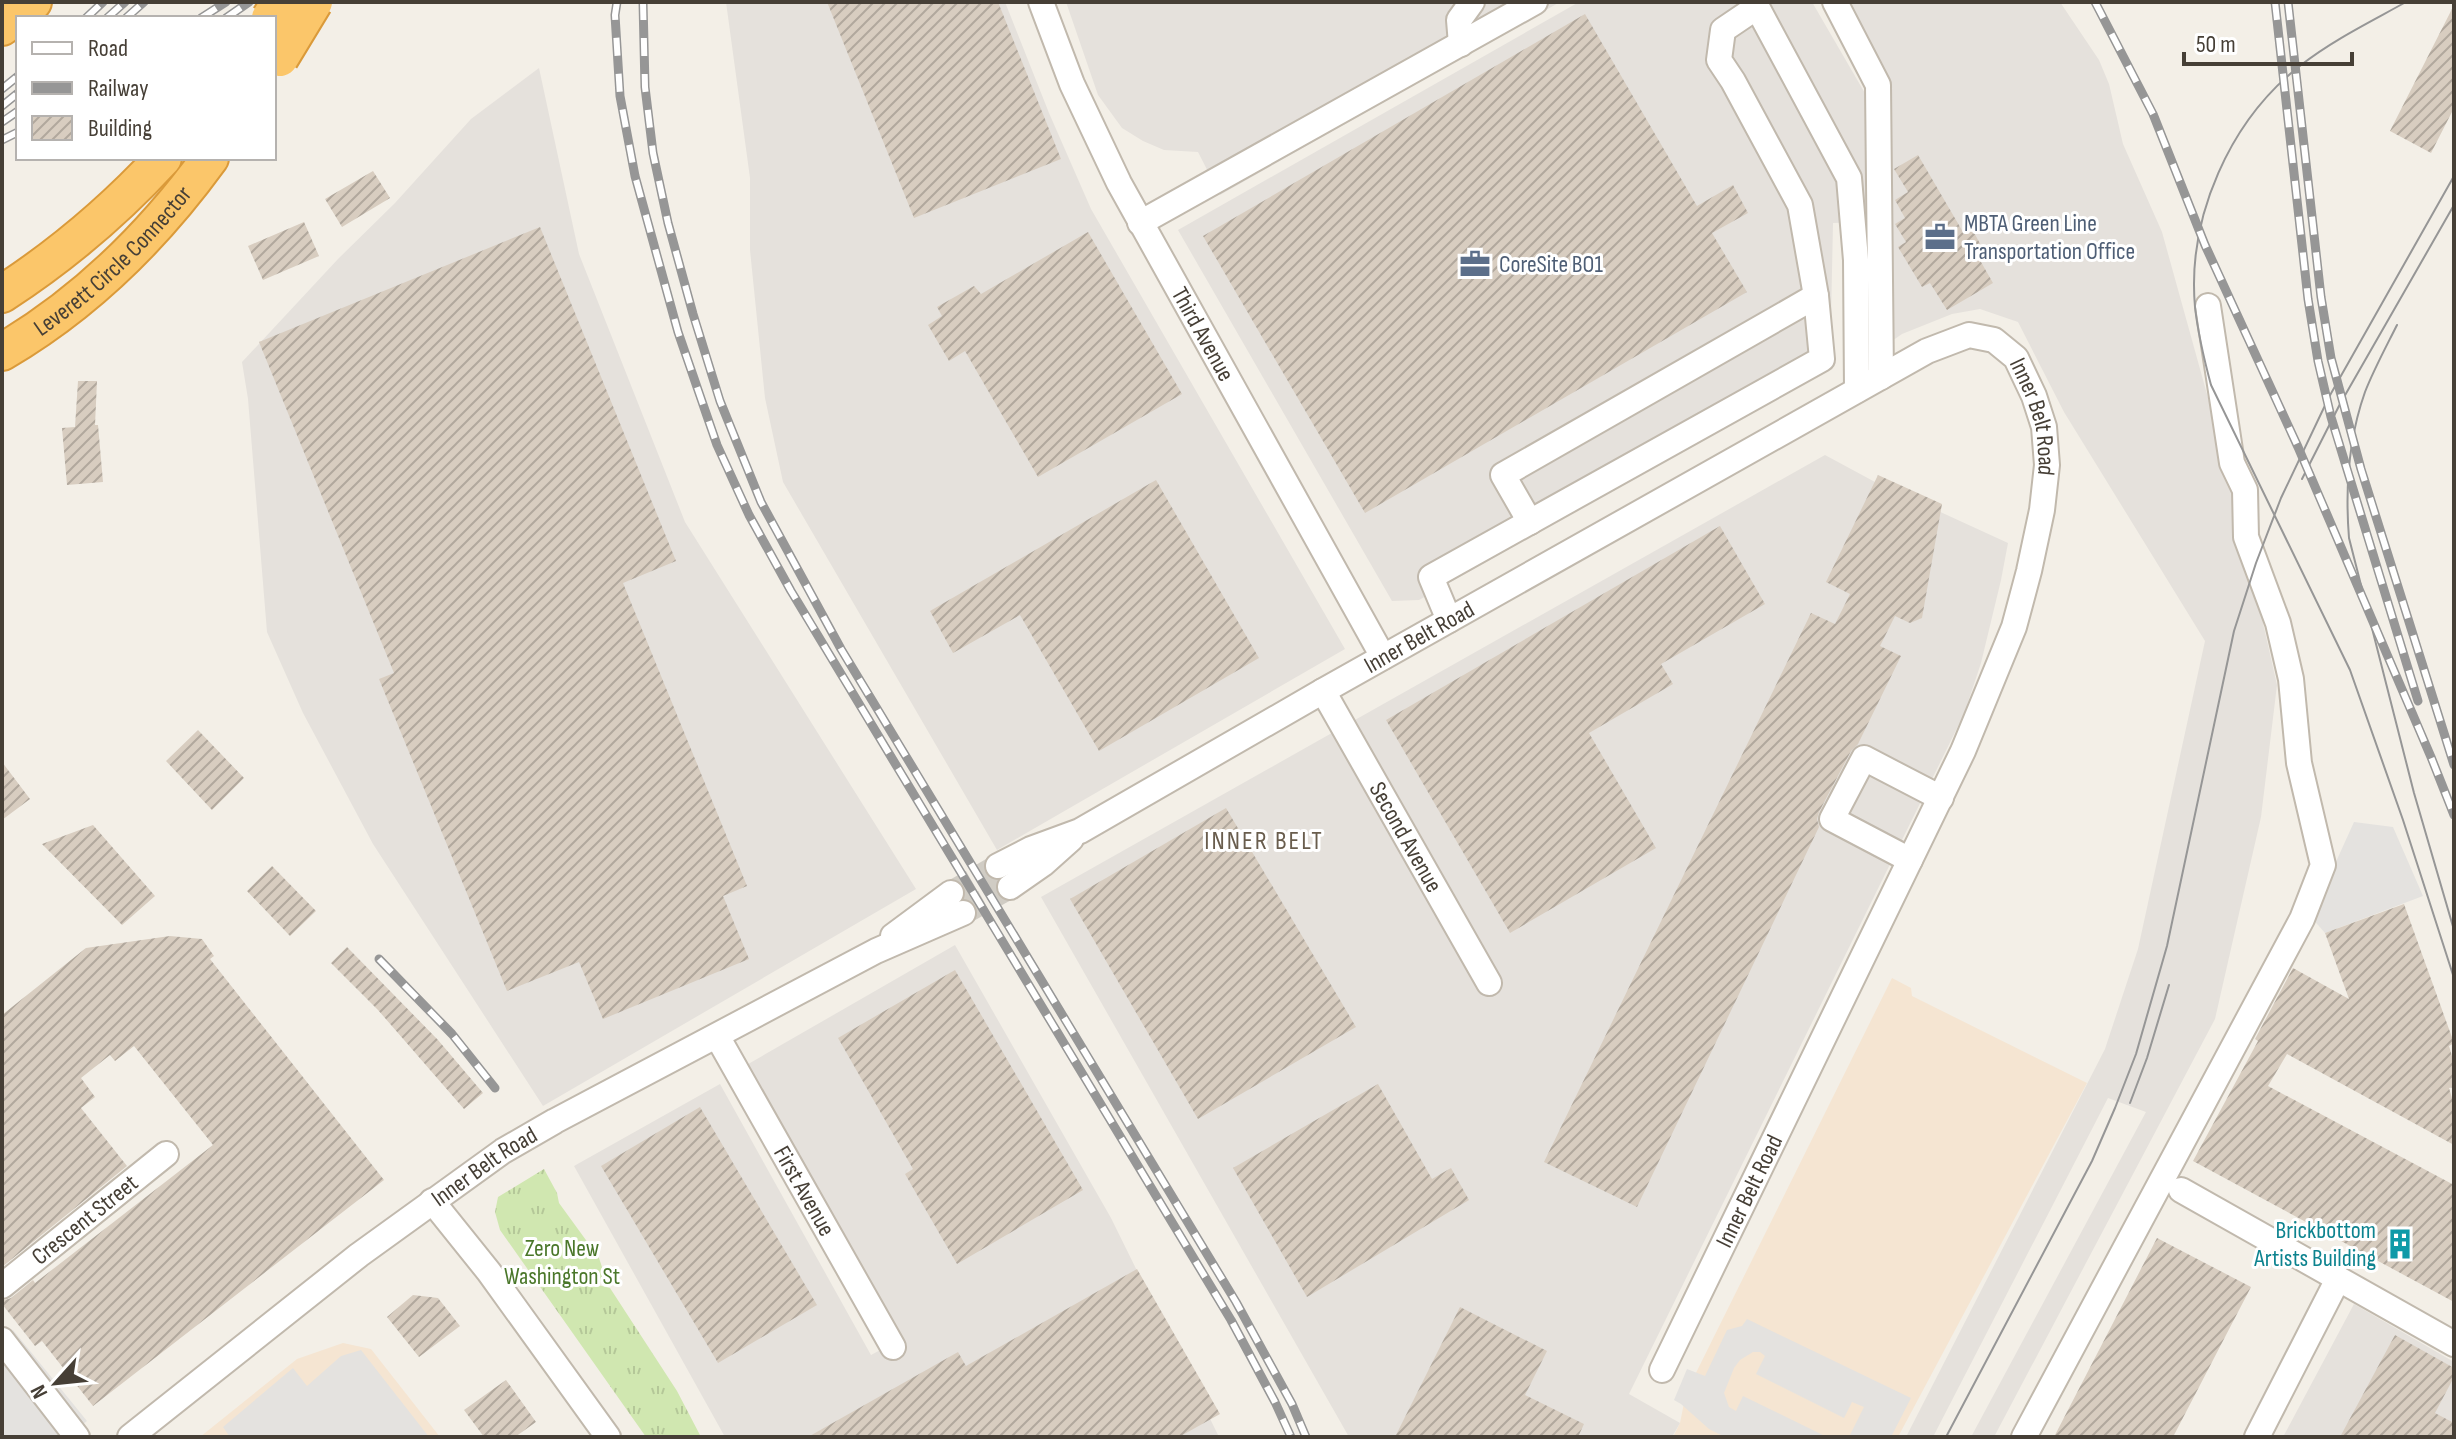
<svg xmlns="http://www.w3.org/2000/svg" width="2456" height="1439" font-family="'Sofia Sans Condensed',sans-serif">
<defs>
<pattern id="grass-tufts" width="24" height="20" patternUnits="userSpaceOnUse" patternTransform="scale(2)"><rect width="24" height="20" fill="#d0e7b0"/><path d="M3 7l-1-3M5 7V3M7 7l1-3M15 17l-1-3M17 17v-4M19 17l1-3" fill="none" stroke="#b4c798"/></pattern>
<pattern id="building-hatch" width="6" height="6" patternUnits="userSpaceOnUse" patternTransform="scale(2)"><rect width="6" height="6" fill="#d8cdc0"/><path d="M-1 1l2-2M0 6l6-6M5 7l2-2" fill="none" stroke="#b1a89d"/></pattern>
</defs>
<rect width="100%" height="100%" fill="#f3efe7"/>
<!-- commercial -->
<path fill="#f5e5d2" d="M 1892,978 L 1911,988 L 1912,996 L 2087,1083 L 1898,1437 L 1673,1437 L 1680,1423 L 1686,1393 Z
M 343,1343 L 371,1349 L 440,1437 L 200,1437 L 297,1359 Z"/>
<!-- industrial -->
<path fill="#e5e1dc" d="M 726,2 L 1005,2 L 1049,113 L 1091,209 L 1345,649 L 997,850 L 783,482 L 765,398 L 750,250 L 750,178 Z
M 1066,2 L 1560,2 L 1220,195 L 1198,152 L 1164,150 L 1143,141 L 1122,128 L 1098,95 Z
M 1579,2 L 1812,2 L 1866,95 L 1865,222 L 1833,223 L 1830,367 L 1419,600 L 1392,601 L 1178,230 Z
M 1822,2 L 2060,2 L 2099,60 L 2109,84 L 2123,144 L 2162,232 L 2230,477 L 2277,685 L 2261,817 L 2215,1019 L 1994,1437 L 1971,1437 L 2146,1112 L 2108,1098 L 1933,1437 L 1906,1437 L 2105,1049 L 2138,949 L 2205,641 L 2064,412 L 2018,322 L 1980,309 L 1952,314 L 1902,334 L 1866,359 L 1871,89 Z
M 539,68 L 579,254 L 685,522 L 916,889 L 543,1106 L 373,844 L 303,713 L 267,632 L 248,399 L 242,362 L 338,259 L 395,203 L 471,119 Z
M 1825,455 L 1875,482 L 2008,543 L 2001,580 L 1981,663 L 1964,714 L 1629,1394 L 1680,1423 L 1672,1437 L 1349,1437 L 1041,897 Z
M 955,945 L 1111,1218 L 1219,1437 L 725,1437 L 574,1166 L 720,1084 L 871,1355 L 899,1340 L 743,1067 Z
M 2354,1304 L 2454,1362 L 2454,1437 L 2283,1437 Z"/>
<!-- grass -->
<path fill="url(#grass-tufts)" d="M 544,1169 L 557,1193 L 559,1203 L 599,1258 L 604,1273 L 598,1285 L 610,1288 L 677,1391 L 701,1437 L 646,1437 L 500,1230 L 495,1212 L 498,1197 Z"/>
<!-- parking -->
<path fill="#e4e2df" d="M 2354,822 L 2393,827 L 2423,896 L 2325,933 L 2311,917 Z
M 1747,1319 L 1911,1398 L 1891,1437 L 1849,1437 L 1864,1407 L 1852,1402 L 1844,1418 L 1756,1374 L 1765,1356 L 1760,1352 L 1753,1352 L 1740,1360 L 1734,1368 L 1724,1393 L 1729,1407 L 1736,1411 L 1743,1396 L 1827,1437 L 1720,1437 L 1721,1435 L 1709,1429 L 1681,1404 L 1674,1400 L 1687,1369 L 1705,1376 L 1727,1330 L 1742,1326 Z
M 13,1330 L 87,1421 L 66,1437 L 2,1437 L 2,1339 Z
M 361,1350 L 429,1437 L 230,1437 L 223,1427 L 293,1368 L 307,1386 L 341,1356 Z"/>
<!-- building -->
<path fill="url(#building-hatch)" d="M 827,2 L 998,2 L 1061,159 L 914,218 Z
M 2454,5 L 2454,108 L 2431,153 L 2390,131 Z
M 1585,14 L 1697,206 L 1733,185 L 1748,213 L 1712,233 L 1747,292 L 1365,513 L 1203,236 Z
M 1918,155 L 1963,232 L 1971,227 L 1984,251 L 1977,255 L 1993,283 L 1947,310 L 1930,283 L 1922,287 L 1898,247 L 1906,242 L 1895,224 L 1905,218 L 1895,200 L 1908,192 L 1894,169 Z
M 373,171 L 390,198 L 342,227 L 325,199 Z
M 304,222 L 319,256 L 263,280 L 248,246 Z
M 540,227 L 676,561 L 623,583 L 747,886 L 723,896 L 749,959 L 603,1019 L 579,962 L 507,991 L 379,679 L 394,673 L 259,342 Z
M 1088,232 L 1182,394 L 1038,477 L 965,351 L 949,361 L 928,325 L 942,316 L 937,307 L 974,286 L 981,294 Z
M 78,381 L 97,381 L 95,425 L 98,425 L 103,482 L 67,485 L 62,428 L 75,427 Z
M 1878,475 L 1942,504 L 1922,618 L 1910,623 L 1895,616 L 1880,646 L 1901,656 L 1858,744 L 1851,751 L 1819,812 L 1817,819 L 1819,827 L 1637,1207 L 1544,1162 L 1811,613 L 1835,624 L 1850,594 L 1826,582 Z
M 1156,480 L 1259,658 L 1099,751 L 1020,615 L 953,653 L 930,611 Z
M 1720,526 L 1765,604 L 1661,664 L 1673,684 L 1589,733 L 1656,848 L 1510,933 L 1386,720 Z
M 198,730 L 244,778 L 212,810 L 166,761 Z
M 2,762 L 30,799 L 2,820 Z
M 1226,808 L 1356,1027 L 1198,1119 L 1070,899 Z
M 93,825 L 155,896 L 122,925 L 42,844 Z
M 272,866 L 316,911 L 290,936 L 247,891 Z
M 2404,904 L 2454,1043 L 2449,1046 L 2454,1063 L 2454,1087 L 2449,1088 L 2454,1105 L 2454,1145 L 2287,1054 L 2268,1086 L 2454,1185 L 2454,1302 L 2193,1161 L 2258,1041 L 2255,1039 L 2293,968 L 2349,999 L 2325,933 Z
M 170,936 L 202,939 L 214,956 L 210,959 L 384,1180 L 93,1406 L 42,1341 L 35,1346 L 2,1304 L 2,1301 L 11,1298 L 33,1280 L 35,1283 L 213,1145 L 134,1046 L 115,1061 L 110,1055 L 81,1078 L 95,1097 L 81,1108 L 127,1166 L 2,1267 L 2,1015 L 86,948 Z
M 347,947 L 438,1040 L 483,1093 L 464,1109 L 378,1010 L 331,963 Z
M 955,970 L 1083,1190 L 957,1264 L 905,1174 L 913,1169 L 838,1038 Z
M 1378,1084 L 1432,1179 L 1451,1168 L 1469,1200 L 1307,1297 L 1233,1168 Z
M 700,1107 L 817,1305 L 718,1363 L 601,1166 Z
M 2157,1238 L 2251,1287 L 2173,1437 L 2054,1437 Z
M 1137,1269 L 1220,1414 L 1179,1437 L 808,1437 L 958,1352 L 966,1366 Z
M 413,1295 L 438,1298 L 460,1326 L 419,1357 L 387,1317 Z
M 1460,1307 L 1547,1351 L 1525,1395 L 1584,1424 L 1578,1437 L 1395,1437 Z
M 2395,1335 L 2454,1368 L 2454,1377 L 2435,1413 L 2454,1423 L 2454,1437 L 2340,1437 Z
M 506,1380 L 536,1422 L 515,1437 L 484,1437 L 464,1410 Z"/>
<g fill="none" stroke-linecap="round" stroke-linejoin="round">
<!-- minor-tunnel -->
<path stroke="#d0ccc4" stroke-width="24" stroke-dasharray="24 12" stroke-linecap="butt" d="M 951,893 L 998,866
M 963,913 L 1010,887"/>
<!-- minor casing -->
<g stroke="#c1b9ad" stroke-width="28">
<g id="minor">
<path id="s1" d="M 1041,2 L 1072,84 L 1119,183 L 1383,657"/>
<path d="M 1835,2 L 1878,85 L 1881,377"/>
<path d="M 1461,44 L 1459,20 L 1472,2"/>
<path d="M 1140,223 L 1535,2"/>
<path d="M 1530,522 L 1503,475 L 1816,296"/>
<path d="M 1449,620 L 1431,577 L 1822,359 L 1816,296 L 1800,205 L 1733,81 L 1719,60 L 1723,30 L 1757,7 L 1849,178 L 1856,260 L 1857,390"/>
<path id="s2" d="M 1323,691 L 1489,983"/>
<path d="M 1910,860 L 1832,819 L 1864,758 L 1941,798"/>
<path id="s3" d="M 998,866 L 1031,849 L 1080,831 L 1323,691 L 1927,351 L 1969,335 L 1994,340 L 2016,358 L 2034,396 L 2044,427 L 2047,465 L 2042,510 L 2029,571 L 2014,627 L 1963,751 L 1662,1370"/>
<path d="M 1010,887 L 1043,864 L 1071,839"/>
<path d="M 893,936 L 951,893"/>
<path id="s4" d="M 717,1036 L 893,1347"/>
<path d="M 2181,1190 L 2454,1344"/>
<path d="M 432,1201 L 489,1272 L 608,1437"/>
<path id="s5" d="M 2,1286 L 166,1154"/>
<path d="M 2,1340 L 77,1437"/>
<path id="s6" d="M 130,1437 L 359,1255 L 503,1151 L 555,1121 L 876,951 L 963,913"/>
<path d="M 2024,1437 L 2302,919 L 2323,865 L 2299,763 L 2291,679 L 2278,623 L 2246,537 L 2245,490 L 2232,463 L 2208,306"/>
<path d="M 2257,1437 L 2338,1279"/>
</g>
</g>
<!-- highway casing -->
<g stroke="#da9a3a" stroke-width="40">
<g id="highway">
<path d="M 2,27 L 33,2"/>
<path d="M 2,294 C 62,255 114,211 163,158"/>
<path id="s7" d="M 2,352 C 84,304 154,235 210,158"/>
</g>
</g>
<!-- minor -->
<use href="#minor" stroke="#fff" stroke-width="24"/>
<!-- highway -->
<use href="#highway" stroke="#fbc66a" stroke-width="36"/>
<!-- tram -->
<path stroke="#969696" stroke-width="2" d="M 2406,2 C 2370,22 2333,40 2301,65 C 2230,120 2187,217 2195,307 C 2198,334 2204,359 2211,385 L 2350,670 L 2403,820 L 2454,978
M 2397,325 C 2386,347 2374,369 2365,392 C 2348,440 2345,488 2349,538 L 2414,793 L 2454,930
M 2302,479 L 2340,404 L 2454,205
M 2130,1103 L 2147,1058 L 2169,985
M 1946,1437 L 2092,1161 L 2115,1108 L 2136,1054 L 2167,946 L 2234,631 L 2256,563 L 2281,498 L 2329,397 L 2454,176"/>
<!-- rail casing -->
<g stroke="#969696" stroke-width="9">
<path id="rail" d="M 617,2 L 615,15 L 620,96 L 635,176 L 678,332 L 717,445 L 749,515 L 791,591 L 1231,1320 L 1275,1402 L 1291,1437
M 643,2 L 645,87 L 653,153 L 668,223 L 693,314 L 720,401 L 761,502 L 841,649 L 1236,1302 L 1292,1404 L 1306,1437
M 2095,2 L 2153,114 L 2205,245 L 2298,447 L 2431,757 L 2454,815
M 2275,2 L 2308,299 L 2318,361 L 2331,417 L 2418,701
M 2288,2 L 2321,297 L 2331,358 L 2361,469 L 2454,765
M 86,18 L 103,2
M 107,18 L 125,2
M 126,18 L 144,2
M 201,18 L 226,2
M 226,18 L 249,2
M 269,18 L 321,2
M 2,89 L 18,76
M 2,106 L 18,93
M 2,122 L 18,111
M 2,140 L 18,132
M 379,959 L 452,1034 L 495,1088"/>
</g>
<!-- rail -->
<use href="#rail" stroke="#fff" stroke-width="6" stroke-dasharray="18" stroke-linecap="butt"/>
<!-- highway-bridge casing -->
<g stroke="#da9a3a" stroke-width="40" stroke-linecap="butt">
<path id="highway-bridge" d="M 270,18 L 280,2
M 280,58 L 314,2"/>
</g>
<!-- highway-bridge -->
<use href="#highway-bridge" stroke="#fbc66a" stroke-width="36"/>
</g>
<!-- icons -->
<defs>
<g id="office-bare" transform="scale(2.4)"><path d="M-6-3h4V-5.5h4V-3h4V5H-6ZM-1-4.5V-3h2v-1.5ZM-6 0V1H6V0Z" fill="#5c6f8a" stroke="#fff" stroke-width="2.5" paint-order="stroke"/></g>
<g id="building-bare" transform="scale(2.4)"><path d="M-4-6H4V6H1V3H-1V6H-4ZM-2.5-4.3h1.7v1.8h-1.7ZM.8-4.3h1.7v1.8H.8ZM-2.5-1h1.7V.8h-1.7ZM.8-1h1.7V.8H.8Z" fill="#0f9aa8" stroke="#fff" stroke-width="2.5" paint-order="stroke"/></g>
</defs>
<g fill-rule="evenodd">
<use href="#office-bare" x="1940" y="237"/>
<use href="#office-bare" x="1475" y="264"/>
<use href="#building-bare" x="2400" y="1244"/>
</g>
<g text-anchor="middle" stroke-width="6" stroke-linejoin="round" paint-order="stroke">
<!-- service labels -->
<g font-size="24" fill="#4e5e75" stroke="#fff" text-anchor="start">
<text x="1964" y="231">MBTA Green Line<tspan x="1964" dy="28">Transportation Office</tspan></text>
<text x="1499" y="272">CoreSite BO1</text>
</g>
<!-- street labels -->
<g font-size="24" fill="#463f36" stroke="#fff">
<text dy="8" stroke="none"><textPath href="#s7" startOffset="144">Leverett Circle Connector</textPath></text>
<text dy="8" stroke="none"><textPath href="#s1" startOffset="370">Third Avenue</textPath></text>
<text dy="8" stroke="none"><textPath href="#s3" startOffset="1224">Inner Belt Road</textPath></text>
<text dy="8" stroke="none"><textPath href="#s3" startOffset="480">Inner Belt Road</textPath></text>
<text dy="8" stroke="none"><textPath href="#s2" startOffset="168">Second Avenue</textPath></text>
<text dy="8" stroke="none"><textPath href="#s6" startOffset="446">Inner Belt Road</textPath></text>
<text transform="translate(1749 1191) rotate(-64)" y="8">Inner Belt Road</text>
<text dy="8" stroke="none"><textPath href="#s4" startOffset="178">First Avenue</textPath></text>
<text dy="8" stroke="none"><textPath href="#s5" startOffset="106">Crescent Street</textPath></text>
</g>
<!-- culture labels -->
<g font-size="24" fill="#0d838f" stroke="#fff" text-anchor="end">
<text x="2376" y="1238">Brickbottom<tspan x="2376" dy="28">Artists Building</tspan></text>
</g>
<!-- park labels -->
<g font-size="24" fill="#4a772a" stroke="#fff">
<text x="562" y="1256">Zero New<tspan x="562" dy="28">Washington St</tspan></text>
</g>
<!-- neighbourhood labels -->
<g font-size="26" letter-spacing="2" fill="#695d4d" stroke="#fff">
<text x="1264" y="849">INNER BELT</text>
</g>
</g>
<!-- border -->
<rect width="2456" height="1439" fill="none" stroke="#463f36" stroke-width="8"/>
<!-- legend -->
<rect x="16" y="16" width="260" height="144" fill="#ffffff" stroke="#b5b2af" stroke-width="2"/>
<rect x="32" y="42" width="40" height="12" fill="#ffffff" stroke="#b5b2af" stroke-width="2"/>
<text x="88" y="56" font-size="24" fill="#463f36">Road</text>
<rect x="32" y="82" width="40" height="12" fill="#969696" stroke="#b5b2af" stroke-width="2"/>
<text x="88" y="96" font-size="24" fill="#463f36">Railway</text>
<rect x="32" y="116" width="40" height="24" fill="url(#building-hatch)" stroke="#b5b2af" stroke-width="2"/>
<text x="88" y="136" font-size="24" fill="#463f36">Building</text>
<!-- north arrow -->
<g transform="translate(56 1383) rotate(243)" stroke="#ffffff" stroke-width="6" paint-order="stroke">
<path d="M0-6L14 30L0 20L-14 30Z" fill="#463f36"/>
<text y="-12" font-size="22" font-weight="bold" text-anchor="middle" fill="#463f36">N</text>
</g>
<!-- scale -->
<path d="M2184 52v12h168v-12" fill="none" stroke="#463f36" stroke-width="4"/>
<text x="2196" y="52" font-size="24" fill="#463f36" stroke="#ffffff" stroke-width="6" paint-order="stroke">50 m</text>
</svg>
